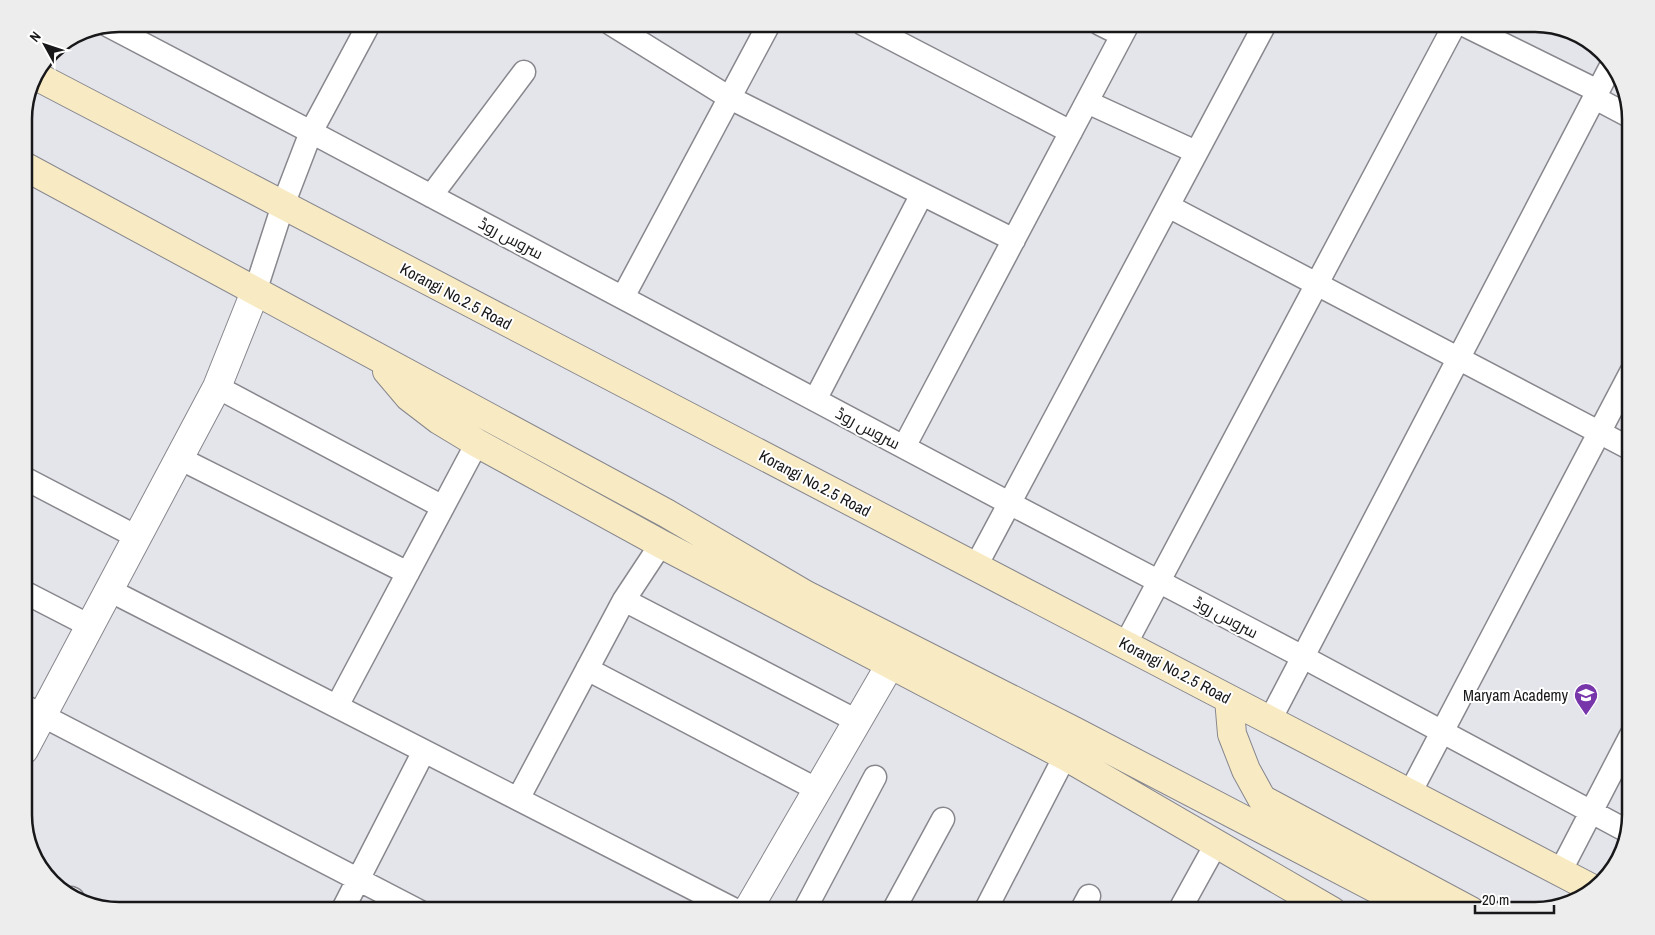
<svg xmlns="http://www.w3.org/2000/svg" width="1655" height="935" font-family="'Archivo Narrow',Cairo,sans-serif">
<rect width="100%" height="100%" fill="#e4e5eb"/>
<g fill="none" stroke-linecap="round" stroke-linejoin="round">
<!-- minor casing -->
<g stroke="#87878d" stroke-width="25">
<path id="minor" d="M 611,24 L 730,98 L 1014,240
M 863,24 L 1071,132
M 1100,24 L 1122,35
M 1462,24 L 1598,91
M 109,26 L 311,132 L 1009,503 L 1303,657 L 1627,831
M 1595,98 L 1631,117
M 1087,102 L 1196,152
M 431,196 L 524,72
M 1168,206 L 1631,449
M 255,292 L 283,205 L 311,132 L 369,24
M 623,297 L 769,24
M 217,387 L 443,507
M 815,400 L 922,194
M 904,447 L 1128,24
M 179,458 L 408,573
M 24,478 L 137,537
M 976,566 L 1265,24
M 109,590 L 737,911
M 24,592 L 90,626
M 624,600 L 857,721
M 1125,645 L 1455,24
M 587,669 L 818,790
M 24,706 L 419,911
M 337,706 L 477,443
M 1270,720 L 1612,64
M 1410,793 L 1631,372
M 518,799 L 624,600 L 661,544
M 1560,872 L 1631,735
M 71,898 L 73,899
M 342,911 L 424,751
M 804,911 L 875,777
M 893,911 L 943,819
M 985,911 L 1065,756
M 1081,911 L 1089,896
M 1179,911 L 1216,844"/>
</g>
<!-- tertiary casing -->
<g stroke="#87878d" stroke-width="30">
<path id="tertiary" d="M 24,750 L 217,387 L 255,292
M 747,911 L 890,665"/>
</g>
<!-- secondary casing -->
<g stroke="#87878d" stroke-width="30">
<path id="secondary" d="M 40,78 L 1593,889
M 24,166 L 666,513 L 806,595 L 1074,731 L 1419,911
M 387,371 L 409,397 L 439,420 L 477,443 L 661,544 L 1065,756 L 1332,911
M 1229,699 L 1232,734 L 1246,770 L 1262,799 L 1471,911"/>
</g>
<!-- minor -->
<use href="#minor" stroke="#fff" stroke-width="22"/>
<!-- tertiary -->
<use href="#tertiary" stroke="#fff" stroke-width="28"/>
<!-- secondary -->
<use href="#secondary" stroke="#f8ebc4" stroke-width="28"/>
</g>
<!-- icons -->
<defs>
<g id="school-pin" transform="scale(1.25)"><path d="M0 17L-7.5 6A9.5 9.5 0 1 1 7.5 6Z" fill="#7836ab" stroke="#fff"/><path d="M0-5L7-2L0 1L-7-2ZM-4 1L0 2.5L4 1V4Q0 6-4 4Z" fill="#fff"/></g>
</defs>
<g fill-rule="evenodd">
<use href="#school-pin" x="1586" y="695"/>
</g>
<g text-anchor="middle" stroke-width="4" stroke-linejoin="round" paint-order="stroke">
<!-- street labels -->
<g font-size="16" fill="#18181a" stroke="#fff">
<text transform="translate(511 238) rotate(28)" y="6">سروس روڈ</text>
<text transform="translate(456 296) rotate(28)" y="6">Korangi No.2.5 Road</text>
<text transform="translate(868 428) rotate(28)" y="6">سروس روڈ</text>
<text transform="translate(815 483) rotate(28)" y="6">Korangi No.2.5 Road</text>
<text transform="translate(1226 617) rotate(28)" y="6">سروس روڈ</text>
<text transform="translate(1175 670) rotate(28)" y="6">Korangi No.2.5 Road</text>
</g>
<!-- poi labels -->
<g font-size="16" fill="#18181a" stroke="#fff" text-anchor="end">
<text x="1568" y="701">Maryam Academy</text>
</g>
</g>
<!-- crop -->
<path d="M0 0H1655V935H0ZM119 32H1535A87 87 0 0 1 1622 119V815A87 87 0 0 1 1535 902H119A87 87 0 0 1 32 815V119A87 87 0 0 1 119 32Z" fill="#ededed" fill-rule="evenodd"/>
<path fill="none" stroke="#18181a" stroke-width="2.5" d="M119 32H1535A87 87 0 0 1 1622 119V815A87 87 0 0 1 1535 902H119A87 87 0 0 1 32 815V119A87 87 0 0 1 119 32Z"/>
<!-- north arrow -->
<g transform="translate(45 45) rotate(310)" stroke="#ffffff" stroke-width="4" paint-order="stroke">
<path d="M0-4L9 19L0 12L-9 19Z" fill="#18181a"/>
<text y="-8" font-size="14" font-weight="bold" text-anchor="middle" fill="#18181a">N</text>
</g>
<!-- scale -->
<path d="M1475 905v8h79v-8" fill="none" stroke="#18181a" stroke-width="2.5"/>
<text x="1482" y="905" font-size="15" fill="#18181a" stroke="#ffffff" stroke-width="4" paint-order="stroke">20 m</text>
</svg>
